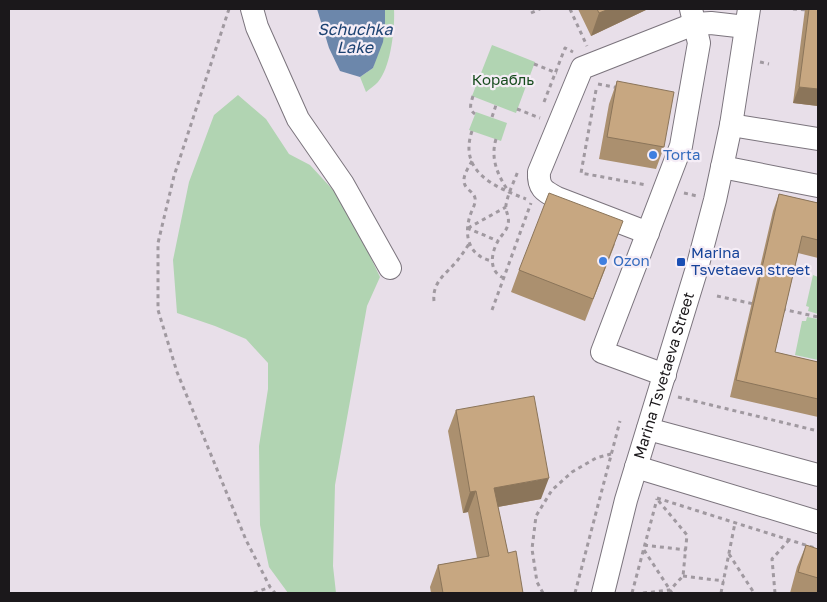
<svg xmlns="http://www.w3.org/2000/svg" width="827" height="602" font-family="'Golos Text',sans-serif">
<rect width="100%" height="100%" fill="#e8dfe9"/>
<!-- green -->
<path fill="#b1d4b2" d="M 385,9 L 394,9 C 395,28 391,67 378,82 C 375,85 370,89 366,92 L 360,77 L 373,68 L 385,26 Z
M 492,45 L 535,62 L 516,113 L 472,96 Z
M 238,95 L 266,119 L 289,154 L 310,165 L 345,203 L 380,277 L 367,306 L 335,485 L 333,566 L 336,593 L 288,593 L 269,567 L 260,525 L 259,446 L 268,389 L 268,363 L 246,339 L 215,326 L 177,313 L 173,260 L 189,182 L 214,115 Z
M 476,112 L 507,123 L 501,141 L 469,130 Z
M 813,275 L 818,277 L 818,314 L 808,311 L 809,307 L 806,306 Z
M 807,317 L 818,319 L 818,360 L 795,355 L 802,321 L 806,321 Z"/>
<!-- water -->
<path fill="#6c87ab" d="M 317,9 L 385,9 L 385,26 L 383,42 L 373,68 L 360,77 L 340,71 L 329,48 Z"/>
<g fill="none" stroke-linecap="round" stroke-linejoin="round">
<!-- minor casing -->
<g stroke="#7b747d" stroke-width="24">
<g id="minor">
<path d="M 252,9 L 257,27 L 298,119 L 343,184 L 390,268"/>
<path d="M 731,125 L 818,139"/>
<path d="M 722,167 L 818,186"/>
<path d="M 648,233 L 557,198 C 544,191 538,188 539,172 L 582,68 L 694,24 L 711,23 L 746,27"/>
<path d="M 665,375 L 602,352 L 681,146 L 699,43 L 691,9"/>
<path d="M 648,429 L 818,475"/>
<path d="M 636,467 L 818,522"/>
<path id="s1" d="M 603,593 L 626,500 L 697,268 L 715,200 L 731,125 L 749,9"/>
</g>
</g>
<!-- path -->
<path stroke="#a099a0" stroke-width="3" stroke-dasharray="4 4" stroke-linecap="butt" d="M 229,9 L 174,176 L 158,243 L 158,310 L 177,372 L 246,540 L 270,587 L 275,593
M 570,9 L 587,46
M 793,9 L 807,10
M 531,13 L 540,9
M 760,62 L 769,64
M 534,64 L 557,73
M 598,84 L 619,88
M 596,90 L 581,173 L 646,185
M 473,96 C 471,103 468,109 475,114
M 544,102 L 565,48 L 573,52
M 517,109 L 540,118
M 492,117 L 496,105
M 472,131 C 458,172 495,187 526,199
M 496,139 C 490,159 498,176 509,192
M 472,161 C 467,170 459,181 468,189 C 471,192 474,194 475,198 C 476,203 473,208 471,213 C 463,234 468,256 492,261
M 684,193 L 697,196
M 467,228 L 498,241
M 468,228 L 506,207
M 504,278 C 488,272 491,253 498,241 C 501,235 507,231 508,224 C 510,217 505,211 506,205 C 508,193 514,182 518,171
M 717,296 L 754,304
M 434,301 C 432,282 446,274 457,261 C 461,256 465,250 469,244
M 782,309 L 818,317
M 492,310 L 531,203
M 678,397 L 818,431
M 657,498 L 818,549
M 644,545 L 686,550
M 644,550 L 672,593
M 729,554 L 754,593
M 683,576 L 724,581
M 254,593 L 270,587
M 543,593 L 537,582 L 532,549 L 536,516 L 552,490 L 572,472 L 596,458 L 611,454
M 575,593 L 620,421
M 632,593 L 657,499
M 643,593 L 670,590 L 683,576 L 687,535 L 657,499
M 721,593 L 735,523
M 775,593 L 772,559 L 789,540"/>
<!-- minor -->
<use href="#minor" stroke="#fff" stroke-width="22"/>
</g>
<!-- wall -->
<path fill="#ab906f" d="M 578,9 L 648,9 L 591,36 Z
M 805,9 L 818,9 L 818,106 L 793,103 Z
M 617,81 L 664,147 L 656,169 L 599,159 L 609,104 Z
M 779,194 L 818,203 L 818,258 L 798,253 L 775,352 L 818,362 L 818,417 L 730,397 L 773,211 Z
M 615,244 L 585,321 L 511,292 L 519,270 Z
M 456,410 L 541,499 L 498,507 L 508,553 L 523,593 L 431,593 L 430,587 L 438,565 L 477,558 L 468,512 L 463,513 L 448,431 Z
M 806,545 L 818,549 L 818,593 L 790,593 L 797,567 Z"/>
<!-- shaded-wall -->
<path fill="#8b755a" d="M 609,9 L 648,9 L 591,36 L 599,13 Z
M 799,87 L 818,89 L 818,106 L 793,103 Z
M 549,478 L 541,499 L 486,509 L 494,488 Z
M 476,491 L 468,512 L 463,513 L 470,492 Z"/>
<!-- building -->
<path fill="#c7a781" stroke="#8b755a" d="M 597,9 L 609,9 L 599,13 Z
M 809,9 L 818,9 L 818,89 L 799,87 Z
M 617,81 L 674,92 L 664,147 L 607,137 Z
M 549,193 L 623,221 L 593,299 L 519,270 Z
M 779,194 L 818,203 L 818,240 L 802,236 L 775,352 L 818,362 L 818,399 L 736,380 Z
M 534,396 L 549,478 L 494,488 L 508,553 L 516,551 L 523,593 L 443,593 L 438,565 L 489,556 L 476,491 L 470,492 L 456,410 Z
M 806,545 L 818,549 L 818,578 L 798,572 Z"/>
<!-- markers -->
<g fill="#3f7fe0" stroke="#f5edf6" stroke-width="2">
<circle cx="653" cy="155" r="5"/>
<circle cx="603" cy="261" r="5"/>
</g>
<rect fill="#1a4fb4" stroke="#f5edf6" stroke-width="2" x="676" y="257" width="10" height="10" rx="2.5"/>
<g text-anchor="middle" stroke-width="4.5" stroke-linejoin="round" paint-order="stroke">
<!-- park labels -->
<g font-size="15" fill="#174c1e" stroke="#f5edf6">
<text x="503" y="85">Корабль</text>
</g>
<!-- shop labels -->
<g font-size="15" fill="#366cbe" stroke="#f5edf6" text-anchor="start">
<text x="663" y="160">Torta</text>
<text x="613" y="266">Ozon</text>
</g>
<!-- transit labels -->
<g font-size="15" fill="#164399" stroke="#f5edf6" text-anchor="start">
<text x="691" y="258">Marina<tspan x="691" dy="17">Tsvetaeva street</tspan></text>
</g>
<!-- street labels -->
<g font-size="15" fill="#1b181b" stroke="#f5edf6">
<text dy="5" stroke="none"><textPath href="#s1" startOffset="226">Marina Tsvetaeva Street</textPath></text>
</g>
<!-- water labels -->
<g font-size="16" font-style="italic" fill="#1b4171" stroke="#f5edf6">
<text x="355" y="35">Schuchka<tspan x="355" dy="18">Lake</tspan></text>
</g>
</g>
<!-- border -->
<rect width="827" height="602" fill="none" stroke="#1b181b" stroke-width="20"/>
</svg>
